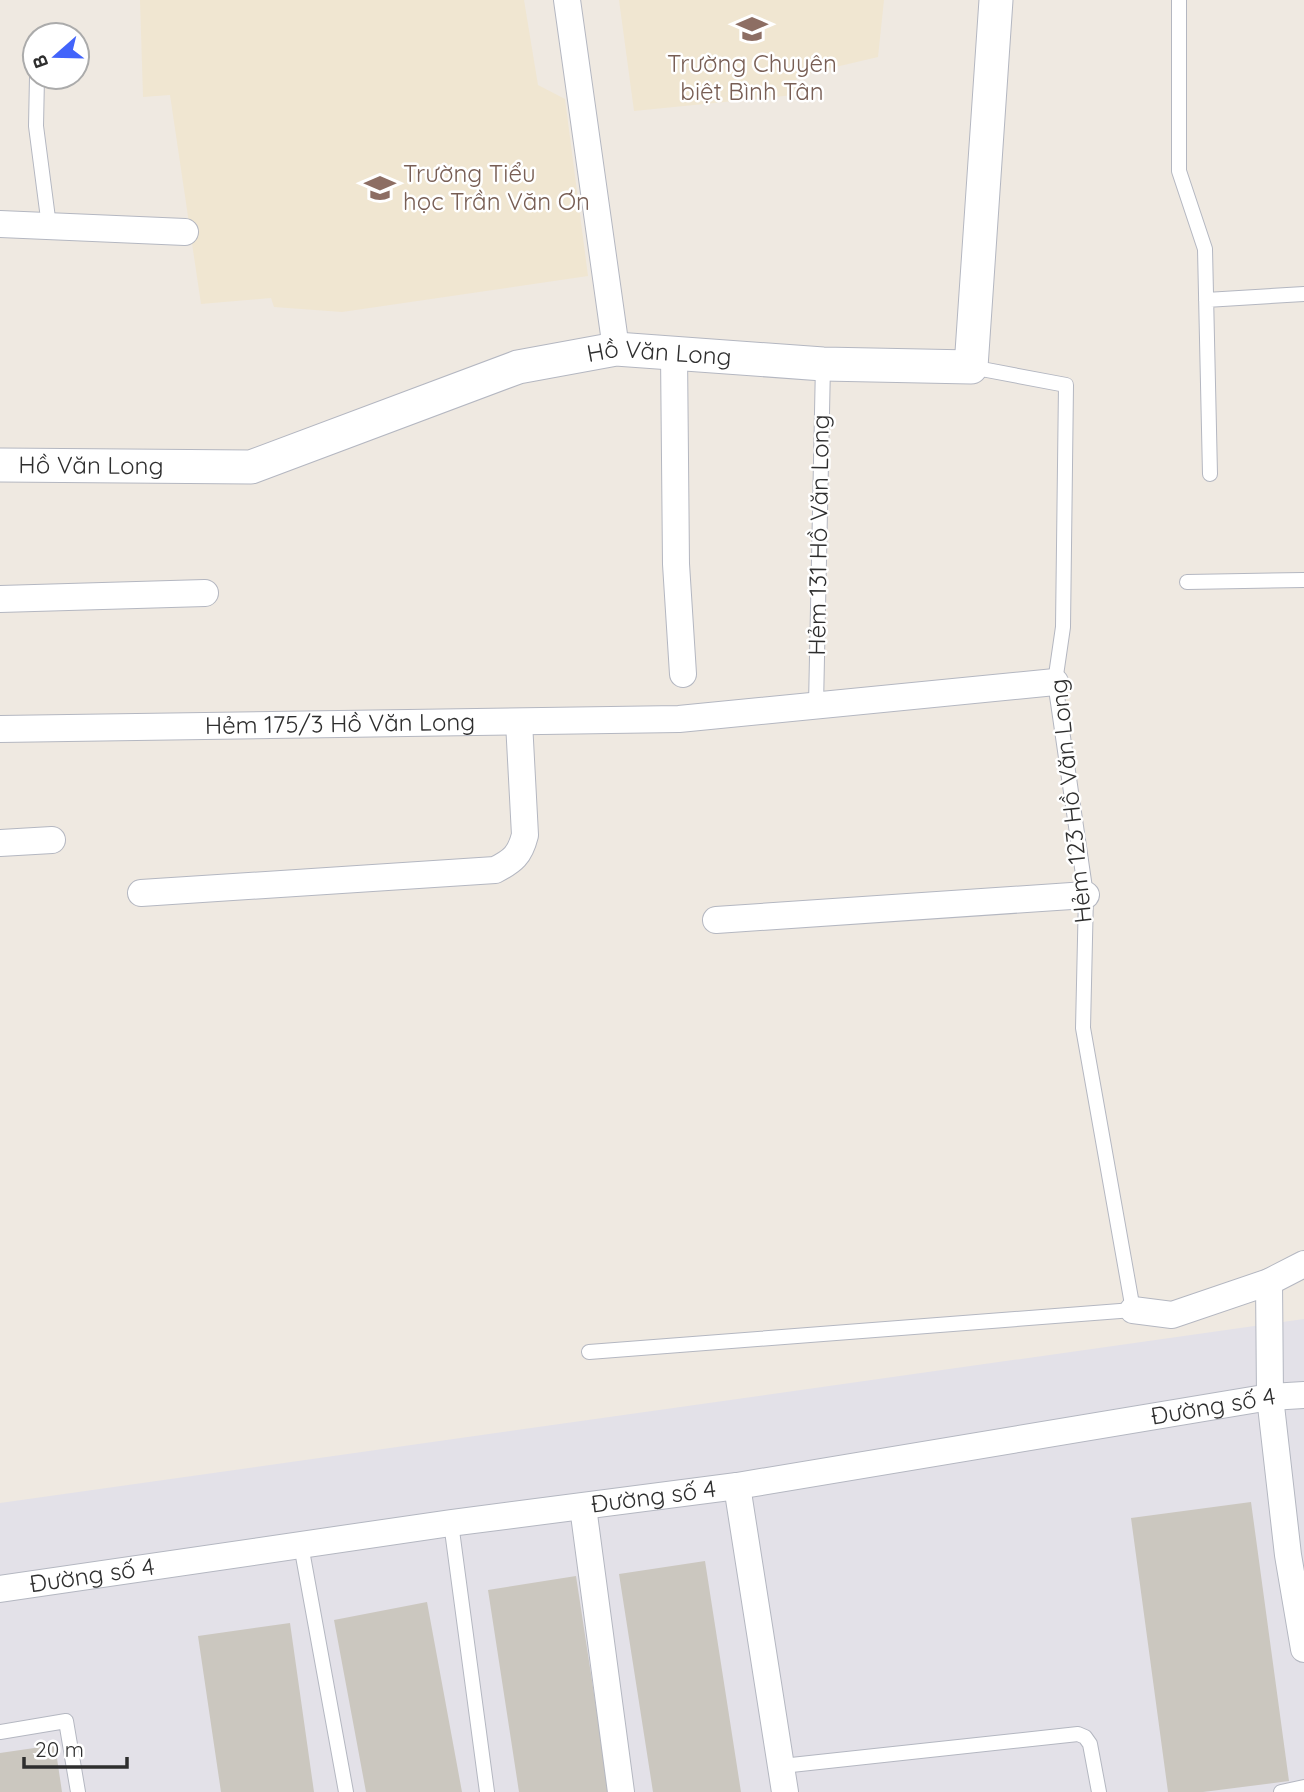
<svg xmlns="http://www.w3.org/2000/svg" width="1304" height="1792" font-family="Quicksand,sans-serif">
<rect width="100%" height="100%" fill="#efe9e1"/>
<!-- industrial -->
<path fill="#e3e1e8" d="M 1304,1319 L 1304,1792 L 0,1792 L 0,1503 Z"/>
<!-- education -->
<path fill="#f0e6d1" d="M 140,0 L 524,0 L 538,85 L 565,99 L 588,276 L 342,312 L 274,307 L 271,298 L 201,304 L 170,95 L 143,97 Z
M 619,0 L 884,0 L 878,57 L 797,76 L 794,95 L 634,111 Z"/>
<!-- building -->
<path fill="#cbc7bf" d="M 1251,1502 L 1289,1781 L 1203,1792 L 1168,1792 L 1131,1518 Z
M 705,1561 L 741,1792 L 653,1792 L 619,1574 Z
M 576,1576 L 609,1792 L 519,1792 L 488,1590 Z
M 427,1602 L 462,1792 L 366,1792 L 334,1620 Z
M 290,1623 L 314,1792 L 221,1792 L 198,1636 Z
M 55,1745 L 62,1792 L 0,1792 L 0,1753 Z"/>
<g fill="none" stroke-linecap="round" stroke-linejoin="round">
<!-- service casing -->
<g stroke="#b4b7c1" stroke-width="16">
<path id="service" d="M 1179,0 L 1179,171 L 1205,249 L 1210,474
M 37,77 L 36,126 L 49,226
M 1206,300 L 1304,294
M 1187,582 L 1304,580
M 816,706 L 823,364
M 589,1352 L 1133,1310 L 1083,1028 L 1086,895 L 1055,682 L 1063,627 L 1066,385 L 971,367
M 451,1523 L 487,1792
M 301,1545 L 346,1792
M 0,1732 L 66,1721 L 78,1792
M 782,1766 L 1078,1734 L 1085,1737 L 1090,1744 L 1099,1792
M 1281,1792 L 1304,1787"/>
</g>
<!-- minor casing -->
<g stroke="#b4b7c1" stroke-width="28">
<g id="minor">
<path d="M 567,0 L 616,349"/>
<path d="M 0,224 L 185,232"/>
<path d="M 674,353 L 676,564 L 683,674"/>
<path d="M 0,599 L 205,593"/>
<path id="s1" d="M 0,729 L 679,719 L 1055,682"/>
<path d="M 0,843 L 52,840"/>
<path d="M 141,893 L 495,870 C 513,861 520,855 525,835 L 519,722"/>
<path d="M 716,920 L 1086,895"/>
<path d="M 1269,1282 L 1270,1397 L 1288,1555 L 1304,1649"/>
<path d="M 1133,1310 L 1172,1315 L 1269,1282 L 1304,1264"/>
<path d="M 737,1486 L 785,1792"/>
<path d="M 583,1507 L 621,1792"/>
<path id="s2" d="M 0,1589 L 451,1523 L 737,1486 L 1270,1397 L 1304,1395"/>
</g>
</g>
<!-- tertiary casing -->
<g stroke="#b4b7c1" stroke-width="35">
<g id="tertiary">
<path id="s3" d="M 0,465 L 251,467 L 518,367 L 616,349 L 823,364 L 971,367 L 996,0"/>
</g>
</g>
<!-- service -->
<use href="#service" stroke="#fff" stroke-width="14"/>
<!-- minor -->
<use href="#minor" stroke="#fff" stroke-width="26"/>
<!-- tertiary -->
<use href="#tertiary" stroke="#fff" stroke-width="33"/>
</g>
<!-- icons -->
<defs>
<g id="school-bare" transform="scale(2.415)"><path d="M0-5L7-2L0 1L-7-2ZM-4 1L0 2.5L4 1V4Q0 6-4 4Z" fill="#8d6e63" stroke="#fff" stroke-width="2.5" paint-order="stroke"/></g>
</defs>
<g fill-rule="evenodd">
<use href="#school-bare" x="752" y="29"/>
<use href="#school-bare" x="380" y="188"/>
</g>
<g text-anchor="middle" stroke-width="5" stroke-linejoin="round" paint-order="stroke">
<!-- education labels -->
<g font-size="24" fill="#785e54" stroke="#fff">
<text x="752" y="72">Trường Chuyên<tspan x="752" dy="28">biệt Bình Tân</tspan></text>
<text x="403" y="182" text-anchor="start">Trường Tiểu<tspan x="403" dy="28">học Trần Văn Ơn</tspan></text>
</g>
<!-- street labels -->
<g font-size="24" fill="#2e2e2e" stroke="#fff">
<text dy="8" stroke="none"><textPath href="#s3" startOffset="679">Hồ Văn Long</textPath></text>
<text dy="8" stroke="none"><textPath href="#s3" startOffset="91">Hồ Văn Long</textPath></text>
<text transform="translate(819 535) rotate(-89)" y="8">Hẻm 131 Hồ Văn Long</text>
<text dy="8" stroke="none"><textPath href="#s1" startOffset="340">Hẻm 175/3 Hồ Văn Long</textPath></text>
<text transform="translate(1071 801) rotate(-96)" y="8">Hẻm 123 Hồ Văn Long</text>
<text dy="8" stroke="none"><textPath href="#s2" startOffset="1227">Đường số 4</textPath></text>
<text dy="8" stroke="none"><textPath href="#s2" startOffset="660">Đường số 4</textPath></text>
<text dy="8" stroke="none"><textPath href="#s2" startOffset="93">Đường số 4</textPath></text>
</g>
</g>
<!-- north arrow -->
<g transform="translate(56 56) rotate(250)"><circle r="33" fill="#ffffff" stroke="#ababab" stroke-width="2"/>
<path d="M0-5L12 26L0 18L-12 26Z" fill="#4264fb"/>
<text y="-10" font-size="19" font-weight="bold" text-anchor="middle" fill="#2e2e2e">B</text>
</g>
<!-- scale -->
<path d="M24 1757v10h103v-10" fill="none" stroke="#2e2e2e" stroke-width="3.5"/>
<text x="35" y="1757" font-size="21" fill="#2e2e2e" stroke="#ffffff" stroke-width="5" paint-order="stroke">20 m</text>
</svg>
